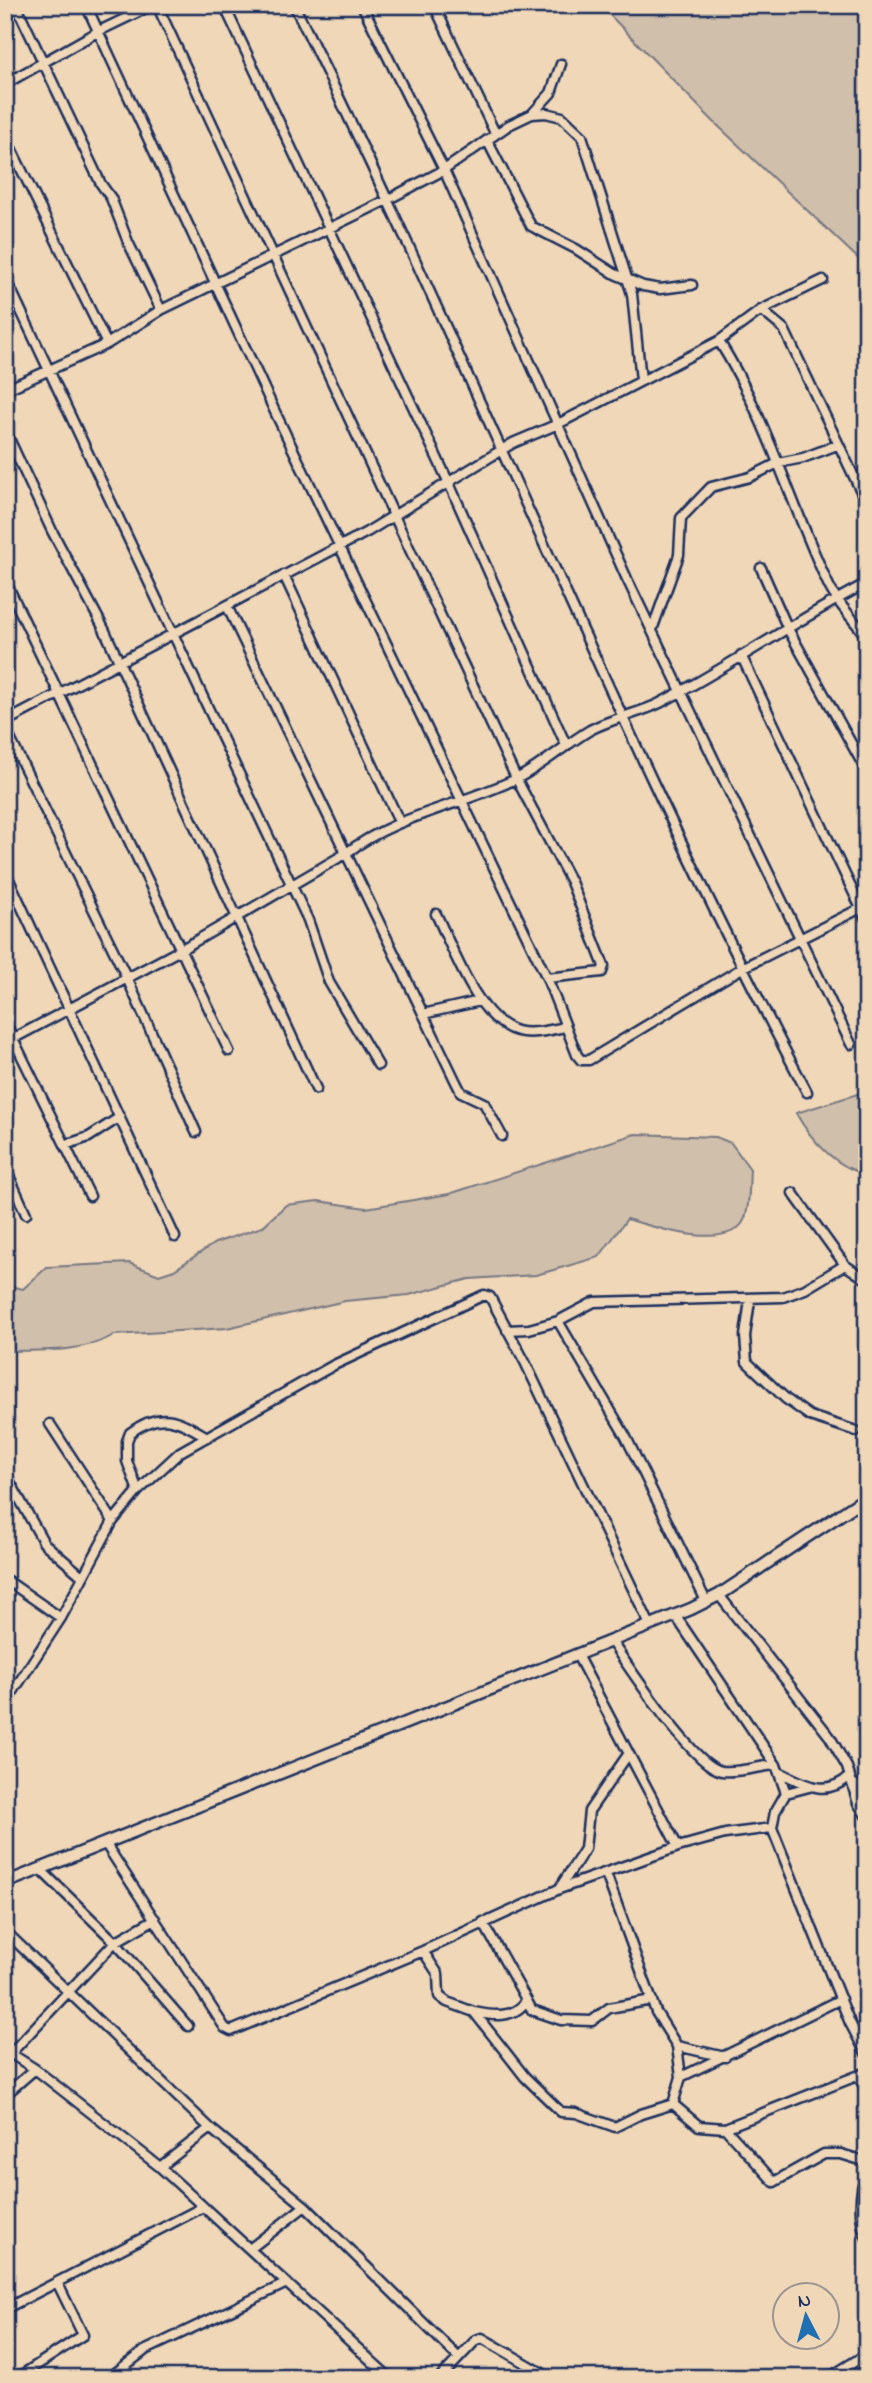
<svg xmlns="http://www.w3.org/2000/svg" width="872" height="2383" font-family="'Indie Flower',sans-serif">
<rect width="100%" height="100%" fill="#efd7b7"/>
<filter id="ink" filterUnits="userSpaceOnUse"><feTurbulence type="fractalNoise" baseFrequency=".0143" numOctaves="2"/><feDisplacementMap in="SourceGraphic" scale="14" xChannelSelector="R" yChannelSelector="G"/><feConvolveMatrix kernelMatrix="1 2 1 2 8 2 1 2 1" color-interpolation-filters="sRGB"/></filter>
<g filter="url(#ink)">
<!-- green -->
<path fill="#d0bfaa" stroke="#767784" stroke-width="2" d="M 600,5 L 867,5 L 867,267 L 713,121 Z
M 867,1091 L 867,1174 C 837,1169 810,1139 796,1113 Z
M 635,1134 L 716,1137 L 731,1143 L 750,1169 C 749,1184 750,1204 745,1218 C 732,1253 653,1227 627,1219 L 599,1257 L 536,1275 L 469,1279 L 409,1295 L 345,1301 L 227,1328 L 114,1335 C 83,1353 41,1350 5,1351 L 5,1285 L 23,1289 L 47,1267 L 129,1263 L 159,1275 L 174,1270 L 215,1243 L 262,1227 L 286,1205 L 318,1201 L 366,1208 L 449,1194 Z"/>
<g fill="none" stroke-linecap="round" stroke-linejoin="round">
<!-- minor casing -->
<g stroke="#1b2f5e" stroke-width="13">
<path id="minor" d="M 16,5 L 101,184 L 111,198 L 128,242 L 161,310
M 86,5 L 276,414 L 547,978 L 577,1055 L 581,1060 L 589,1060 L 742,968 L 867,905
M 157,5 L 516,778 L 571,882 L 604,966 L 602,972 L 547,978
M 224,5 L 448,481 L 566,745
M 294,5 C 472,364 619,738 807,1092
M 362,5 L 444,170 L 627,579 L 851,1044
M 434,5 L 495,133
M 5,84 L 99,31 L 153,5
M 532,114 L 551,93 L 561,64
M 5,136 L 107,344
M 487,140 L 531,226 L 576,249 L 615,274 L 643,286 L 660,289 L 692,285
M 5,277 L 308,920 L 329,982 L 378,1065
M 761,310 L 784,329 L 867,504
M 719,341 C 767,418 791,505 829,586 C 838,605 855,620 867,638
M 5,390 L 107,344 L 161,310 L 385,201 L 444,170 L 509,125 L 532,114 L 546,113 L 562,117 L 582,136 L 632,294 L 641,380
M 5,430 L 52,531 L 104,629 L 316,1089
M 761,568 L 788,629 L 867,772
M 284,575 L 399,821
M 5,580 L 229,1051
M 227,606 L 455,1080 L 461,1092 L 484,1103 L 502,1136
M 652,630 L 679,555 L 681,518 L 711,487 L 750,477 L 778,463 L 803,458 L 837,445
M 741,655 L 867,921
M 5,722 L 367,532 L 513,443 L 558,424 L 719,341 L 761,310 L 823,280
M 5,728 L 127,978 L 196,1132
M 5,871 L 175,1237
M 436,914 C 453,948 477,1020 517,1031 C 532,1035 550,1030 565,1027
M 423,1014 L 480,1001
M 5,1022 L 90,1196
M 5,1043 L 182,949 L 345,854 C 397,814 462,806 520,777 C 545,763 565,745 590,730 C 612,718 638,714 660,703 C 731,666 796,620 867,583
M 65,1145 L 89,1137 L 120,1117
M 5,1167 L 26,1214
M 793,1193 L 845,1265 L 867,1280
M 750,1300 L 745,1336 L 747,1362 L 786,1399 L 810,1416 L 856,1431
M 507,1330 L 529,1329 L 558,1321
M 50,1424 L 113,1521
M 5,1473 L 44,1543 L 82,1576
M 138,1491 L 127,1461 L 127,1441 L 130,1433 C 161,1409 178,1420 207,1437
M 5,1579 L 61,1618
M 719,1595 L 830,1737 L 847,1767 L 858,1803 L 867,1817
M 706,1601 L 626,1437 L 558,1321 L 594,1302 L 783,1297 L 805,1289 L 845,1265
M 675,1615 L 776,1765 L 786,1793
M 611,1641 C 628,1666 694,1767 722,1771 C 739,1773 759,1766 776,1765
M 577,1655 L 678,1847
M 5,1704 L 61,1618 L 113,1521 L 138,1491 L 180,1452 L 334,1365 L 484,1295 L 490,1297 L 525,1362 L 650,1625
M 779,1772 C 805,1784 824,1798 849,1777
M 854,1784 L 867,1790
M 772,1828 L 850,2023 L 867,2055
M 105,1843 L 225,2028 L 231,2031 L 423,1951 L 559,1889 L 585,1849 L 589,1811 L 627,1756
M 41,1870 L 115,1942 L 188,2026
M 559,1889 L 678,1847 L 725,1834 L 772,1828 L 775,1812 L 786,1793 L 809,1787
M 483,1922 L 532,2010 L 561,2020 L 592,2021 L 609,2008 L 652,2000
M 5,1931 L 210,2128 L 305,2206 L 459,2358
M 423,1951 L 438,1974 L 439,1996 L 447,2002 L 474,2012 L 525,2077 L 561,2112 L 576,2113 L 615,2127 L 641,2114 L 673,2104 L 681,2077 L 677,2046 L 656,2012 L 606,1874
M 474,2012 C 493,2016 514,2019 526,2001
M 677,2046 L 725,2057
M 5,2050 L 35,2069 L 160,2167 L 390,2378
M 10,2054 L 115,1942 L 155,1919
M 867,2072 L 725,2128 L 774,2182 L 824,2154 L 841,2154 L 867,2162
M 858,2076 L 867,2091
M 681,2077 L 841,1999
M 5,2095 L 35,2069
M 673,2104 L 699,2126 L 725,2128
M 160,2167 L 210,2128
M 867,2172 C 859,2190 858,2220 867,2238
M 251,2248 L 305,2206
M 5,2309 L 203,2207
M 17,2378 L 83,2335 L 57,2282
M 109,2378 L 144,2351 L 287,2283
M 440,2378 L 476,2340 L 482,2338 L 551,2378
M 828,2378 L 867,2354"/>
</g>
<!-- tertiary casing -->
<g stroke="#1b2f5e" stroke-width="15">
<path id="tertiary" d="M 5,1883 L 691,1609 L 719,1595 L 867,1497"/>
</g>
<!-- minor -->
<use href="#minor" stroke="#efd7b7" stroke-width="8"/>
<!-- tertiary -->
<use href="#tertiary" stroke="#efd7b7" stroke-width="10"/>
</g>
</g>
<!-- margin -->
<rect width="872" height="2383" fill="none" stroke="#efd7b7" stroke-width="28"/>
<rect x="14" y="14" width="844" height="2355" fill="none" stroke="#1b2f5e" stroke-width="2.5" filter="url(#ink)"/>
<!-- north arrow -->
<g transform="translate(806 2316) rotate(354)"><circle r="33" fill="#efd7b7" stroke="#9a9493" stroke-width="2"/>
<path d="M0-5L12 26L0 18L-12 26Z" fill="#1f6fb2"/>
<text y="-10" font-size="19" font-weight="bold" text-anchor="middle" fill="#1b2f5e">N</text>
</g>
</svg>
